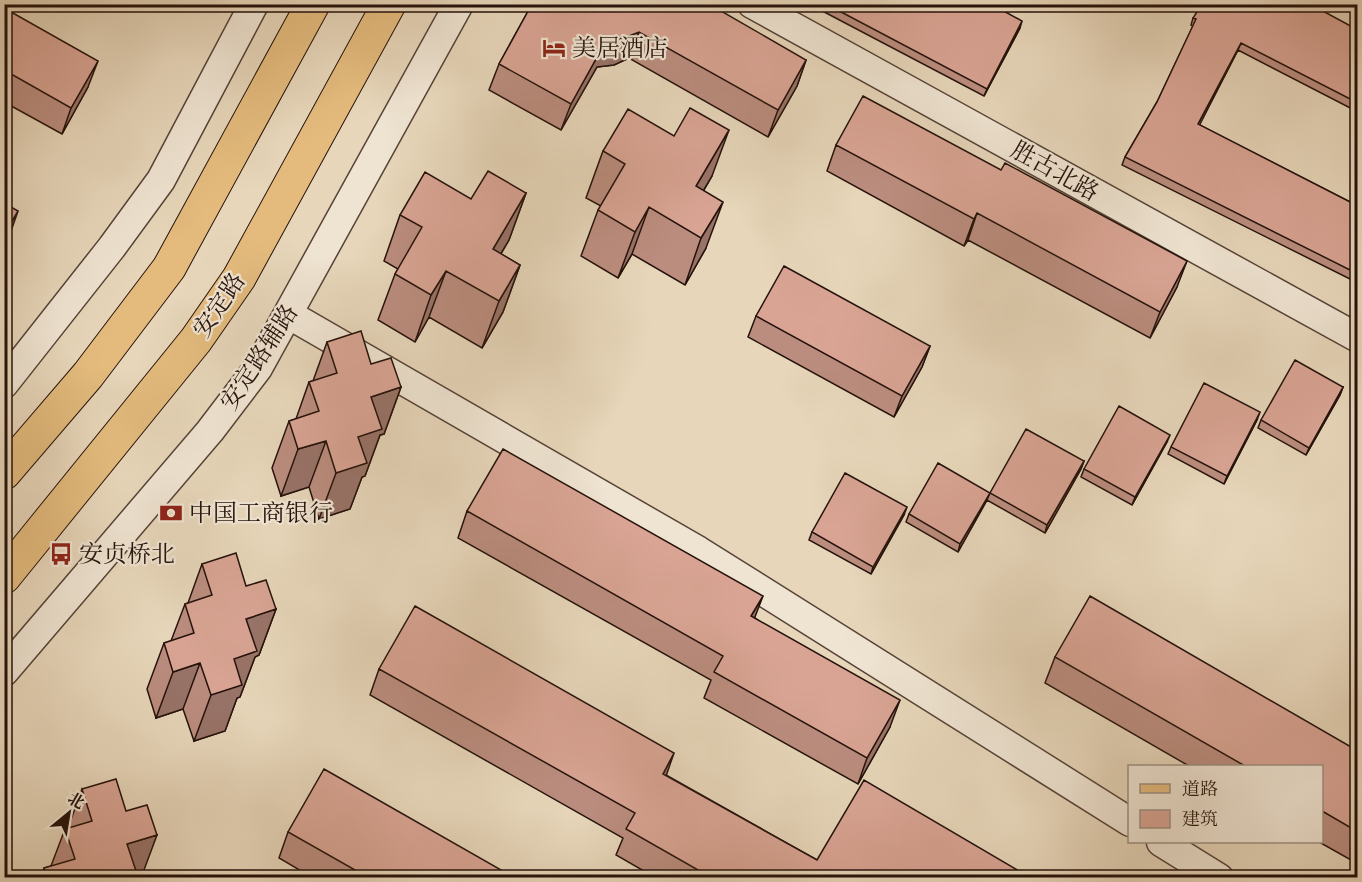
<svg xmlns="http://www.w3.org/2000/svg" width="1362" height="882" font-family="'EB Garamond','Noto Serif SC',serif">
<rect width="100%" height="100%" fill="#e7d6ba"/>
<filter id="stains"><feTurbulence type="fractalNoise" baseFrequency=".00333" numOctaves="4"/><feColorMatrix values="0 0 0 0 .2 0 0 0 0 .09 0 0 0 0 .02 0 0 0 .5 -.17"/></filter>
<radialGradient id="worn" r=".72"><stop offset=".6" stop-color="#630" stop-opacity="0"/><stop offset="1" stop-color="#630" stop-opacity=".3"/></radialGradient>
<g fill="none" stroke-linecap="round" stroke-linejoin="round">
<!-- minor casing -->
<g stroke="#564337" stroke-width="31">
<path id="minor" d="M 752,4 L 1358,338
M 288,314 L 699,551 L 1130,822
M 4,384 L 112,247 L 161,180 L 254,4
M 4,672 L 210,431 L 258,368 L 459,4
M 1161,842 L 1219,878"/>
</g>
<!-- major casing -->
<g stroke="#25120b" stroke-width="35">
<path id="major" d="M 4,473 L 88,375 L 169,268 L 313,4
M 4,577 L 196,340 L 239,278 L 389,4"/>
</g>
<!-- minor -->
<use href="#minor" stroke="#efe4d2" stroke-width="28"/>
<!-- major -->
<use href="#major" stroke="#e4bb7d" stroke-width="33"/>
</g>
<!-- wall -->
<path fill="#bb8d7f" stroke="#25120b" stroke-width="1.5" d="M 532,4 L 806,60 L 797,86 L 768,137 L 629,58 L 614,65 L 597,67 L 561,130 L 489,90 L 499,64 Z
M 809,4 L 991,4 L 1020,28 L 984,96 Z
M 4,8 L 88,87 L 62,134 L 4,102 Z
M 1193,18 L 1358,30 L 1358,112 L 1238,50 L 1199,125 L 1358,206 L 1358,283 L 1122,165 L 1125,157 L 1157,102 L 1193,26 L 1191,25 Z
M 836,145 L 1177,287 L 1150,338 L 968,240 L 964,246 L 827,171 Z
M 603,151 L 712,176 L 704,190 L 706,248 L 685,285 L 632,254 L 618,278 L 581,256 L 598,210 L 601,206 L 586,198 Z
M 526,193 L 509,240 L 501,254 L 520,265 L 503,312 L 482,348 L 429,317 L 415,342 L 378,320 L 395,274 L 398,269 L 384,261 L 400,215 L 471,199 Z
M 756,316 L 930,346 L 922,367 L 894,417 L 748,337 Z
M 327,342 L 371,364 L 401,387 L 384,434 L 380,435 L 365,476 L 362,477 L 350,509 L 319,519 L 309,487 L 281,496 L 272,468 L 289,421 L 296,419 L 309,382 L 313,381 Z
M 1343,387 L 1340,395 L 1306,455 L 1258,428 L 1261,420 Z
M 1257,420 L 1224,484 L 1168,454 L 1171,447 Z
M 1167,442 L 1132,505 L 1081,477 L 1084,469 Z
M 1084,461 L 1081,469 L 1045,533 L 987,500 L 958,552 L 906,522 L 909,514 L 990,493 Z
M 467,511 L 755,618 L 890,727 L 858,784 L 704,698 L 711,680 L 458,538 Z
M 904,515 L 871,574 L 809,540 L 812,532 Z
M 202,564 L 246,586 L 276,609 L 259,655 L 255,657 L 240,697 L 237,698 L 225,731 L 194,741 L 183,709 L 156,718 L 147,689 L 164,643 L 171,641 L 185,604 L 188,603 Z
M 1055,657 L 1358,751 L 1358,864 L 1319,842 L 1322,842 L 1322,766 L 1189,766 L 1045,683 Z
M 379,669 L 666,775 L 817,860 L 1031,878 L 656,878 L 616,855 L 623,838 L 370,695 Z
M 82,789 L 141,878 L 41,878 L 44,868 L 51,866 L 65,829 L 68,828 Z
M 288,832 L 515,878 L 313,878 L 279,858 Z"/>
<!-- shaded-wall -->
<path fill="#987368" stroke="#25120b" stroke-width="1.5" d="M 1022,21 L 1020,28 L 984,96 L 987,89 Z
M 639,32 L 629,58 L 614,65 L 597,67 L 561,130 L 571,104 L 606,41 Z
M 1241,43 L 1238,50 L 1196,132 L 1198,124 Z
M 806,60 L 797,86 L 768,137 L 778,110 Z
M 98,61 L 88,87 L 62,134 L 71,108 Z
M 729,130 L 712,176 L 682,227 L 696,186 Z
M 526,193 L 509,240 L 479,290 L 493,249 Z
M 723,202 L 706,248 L 685,285 L 701,238 Z
M 649,207 L 632,254 L 618,278 L 635,232 Z
M 18,211 L 9,237 L 4,244 L 4,235 Z
M 977,213 L 968,240 L 964,246 L 974,219 Z
M 1187,261 L 1177,287 L 1150,338 L 1160,312 Z
M 520,265 L 503,312 L 482,348 L 499,301 Z
M 446,271 L 429,317 L 415,342 L 431,295 Z
M 930,346 L 922,367 L 894,417 L 902,396 Z
M 401,387 L 384,434 L 380,435 L 365,476 L 362,477 L 350,509 L 319,519 L 336,473 L 371,397 Z
M 1343,387 L 1340,395 L 1306,455 L 1309,448 Z
M 1260,412 L 1257,420 L 1224,484 L 1227,476 Z
M 1170,435 L 1167,442 L 1132,505 L 1135,497 Z
M 326,441 L 309,487 L 281,496 L 298,449 Z
M 1084,461 L 1081,469 L 1045,533 L 1047,525 Z
M 990,493 L 987,500 L 958,552 L 960,544 Z
M 907,507 L 904,515 L 871,574 L 873,567 Z
M 763,596 L 753,622 L 751,616 Z
M 276,609 L 259,655 L 255,657 L 240,697 L 237,698 L 225,731 L 194,741 L 211,695 L 246,619 Z
M 200,663 L 183,709 L 156,718 L 173,672 Z
M 900,700 L 890,727 L 858,784 L 867,758 Z
M 674,753 L 665,779 L 663,774 Z
M 157,835 L 141,878 L 115,878 L 127,844 Z"/>
<!-- building -->
<path fill="#d9a494" stroke="#25120b" stroke-width="1.5" d="M 532,4 L 709,4 L 806,60 L 778,110 L 639,32 L 624,38 L 606,41 L 571,104 L 499,64 Z
M 826,4 L 991,4 L 1022,21 L 987,89 Z
M 1202,4 L 1310,4 L 1358,30 L 1358,103 L 1241,43 L 1198,124 L 1358,206 L 1358,274 L 1125,157 L 1157,102 L 1196,19 L 1193,18 Z
M 4,8 L 98,61 L 71,108 L 4,70 Z
M 863,96 L 1001,170 L 1005,163 L 1187,261 L 1160,312 L 977,213 L 974,219 L 836,145 Z
M 690,108 L 729,130 L 696,186 L 723,202 L 701,238 L 649,207 L 635,232 L 598,210 L 625,164 L 603,151 L 628,109 L 674,136 Z
M 488,171 L 526,193 L 493,249 L 520,265 L 499,301 L 446,271 L 431,295 L 395,274 L 422,227 L 400,215 L 425,172 L 471,199 Z
M 4,203 L 18,211 L 4,235 Z
M 784,266 L 930,346 L 902,396 L 756,316 Z
M 361,331 L 371,364 L 391,358 L 401,387 L 371,397 L 382,429 L 358,437 L 367,463 L 336,473 L 326,441 L 298,449 L 289,421 L 319,411 L 309,382 L 337,373 L 327,342 Z
M 1295,360 L 1343,387 L 1309,448 L 1261,420 Z
M 1204,383 L 1260,412 L 1227,476 L 1171,447 Z
M 1119,406 L 1170,435 L 1135,497 L 1084,469 Z
M 1026,429 L 1084,461 L 1047,525 L 990,493 Z
M 503,449 L 763,596 L 751,616 L 900,700 L 867,758 L 714,672 L 723,656 L 467,511 Z
M 938,463 L 990,493 L 960,544 L 909,514 Z
M 845,473 L 907,507 L 873,567 L 812,532 Z
M 236,553 L 246,586 L 266,580 L 276,609 L 246,619 L 257,651 L 234,659 L 242,685 L 211,695 L 200,663 L 173,672 L 164,643 L 194,633 L 185,604 L 212,595 L 202,564 Z
M 1090,596 L 1358,751 L 1358,832 L 1322,811 L 1322,766 L 1245,766 L 1055,657 Z
M 415,606 L 674,753 L 663,774 L 817,860 L 864,780 L 1031,878 L 712,878 L 626,829 L 635,813 L 379,669 Z
M 324,769 L 515,878 L 369,878 L 288,832 Z
M 116,779 L 126,811 L 147,805 L 157,835 L 127,844 L 138,877 L 135,878 L 47,878 L 44,868 L 75,859 L 65,829 L 92,821 L 82,789 Z"/>
<!-- icons -->
<defs>
<g id="hotel-bare" transform="scale(1.8)"><path d="M-6-4.5h1.5V1H6V5H4.5V3h-9V5H-6ZM-4 0a1.8 1.8 0 1 1 3.6 0ZM.5 0V-2.5h3Q6-2.5 6 0Z" fill="#8f2418" stroke="#efe4d2" stroke-width="2.5" paint-order="stroke"/></g>
<g id="bank-bare" transform="scale(1.8)"><path d="M-6-4H6V4H-6ZM0-2.3a2.3 2.3 0 1 0 0 4.6a2.3 2.3 0 1 0 0-4.6Z" fill="#8f2418" stroke="#efe4d2" stroke-width="2.5" paint-order="stroke"/></g>
<g id="bus-bare" transform="scale(1.8)"><path d="M-5-6H5V4H4V6H2V4H-2V6H-4V4H-5ZM-3.5-4V0h7V-4ZM-3.5 1.2v1.5H-2V1.2ZM2 1.2v1.5H3.5V1.2Z" fill="#8f2418" stroke="#efe4d2" stroke-width="2.5" paint-order="stroke"/></g>
</defs>
<g fill-rule="evenodd">
<use href="#hotel-bare" x="554" y="48"/>
<use href="#bank-bare" x="171" y="513"/>
<use href="#bus-bare" x="61" y="554"/>
</g>
<g text-anchor="middle" stroke-width="4.5" stroke-linejoin="round" paint-order="stroke">
<!-- poi labels -->
<g font-size="24" fill="#25120b" stroke="#efe4d2" text-anchor="start">
<text x="572" y="56">美居酒店</text>
<text x="189" y="521">中国工商银行</text>
<text x="79" y="562">安贞桥北</text>
</g>
<!-- street labels -->
<g font-size="24" fill="#25120b" stroke="#efe4d2">
<text transform="translate(1055 171) rotate(29)" y="8">胜古北路</text>
<text transform="translate(219 305) rotate(-56)" y="8">安定路</text>
<text transform="translate(259 357) rotate(-57)" y="8">安定路辅路</text>
</g>
</g>
<!-- margin -->
<rect width="1362" height="882" fill="none" stroke="#e7d6ba" stroke-width="24"/>
<rect x="6" y="6" width="1350" height="870" fill="none" stroke="#25120b" stroke-width="3"/>
<rect x="12" y="12" width="1338" height="858" fill="none" stroke="#25120b" stroke-width="1.5"/>
<!-- legend -->
<rect x="1128" y="765" width="195" height="78" fill="#efe4d2" stroke="#9e9082" stroke-width="1.5"/>
<rect x="1140" y="784" width="30" height="9" fill="#e4bb7d" stroke="#9e9082" stroke-width="1.5"/>
<text x="1182" y="795" font-size="18" fill="#25120b">道路</text>
<rect x="1140" y="810" width="30" height="18" fill="#d9a494" stroke="#9e9082" stroke-width="1.5"/>
<text x="1182" y="825" font-size="18" fill="#25120b">建筑</text>
<!-- north arrow -->
<g transform="translate(69 813) rotate(30)" stroke="#efe4d2" stroke-width="4.5" paint-order="stroke">
<path d="M0-4.5L10 22L0 15L-10 22Z" fill="#25120b"/>
<text y="-9" font-size="16" font-weight="bold" text-anchor="middle" fill="#25120b">北</text>
</g>
<rect width="100%" height="100%" filter="url(#stains)"/>
<rect width="100%" height="100%" fill="url(#worn)"/>
</svg>
